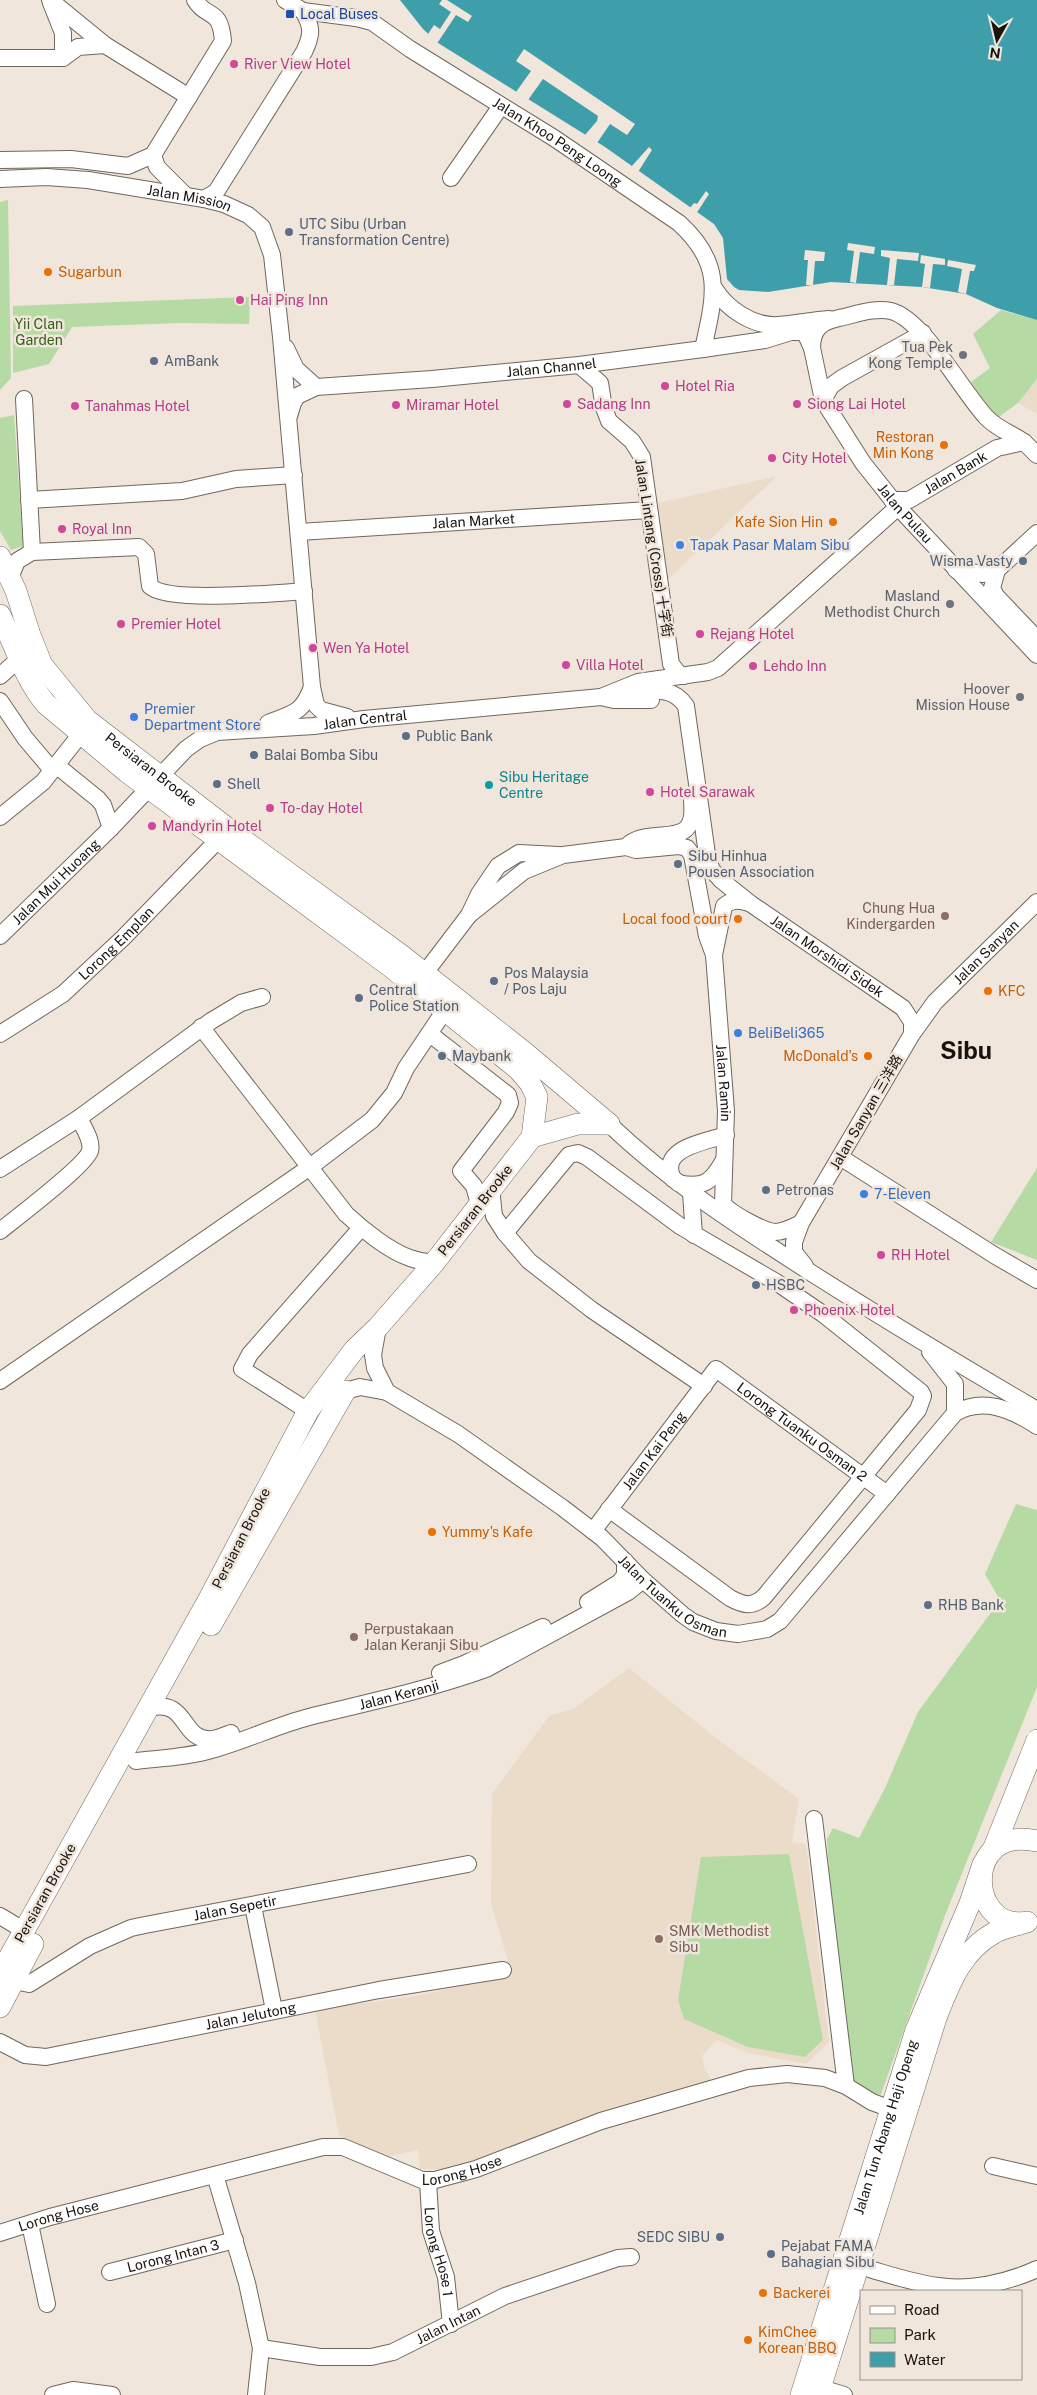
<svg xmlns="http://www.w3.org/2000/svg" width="1037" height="2395" font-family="'Public Sans','Noto Sans SC',sans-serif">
<rect width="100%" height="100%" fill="#f0e6db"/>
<!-- built -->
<path fill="#ebdcca" d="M 1037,379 L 1037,414 L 1018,403 Z
M 777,476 L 662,585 L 650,505 Z
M 629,1668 L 716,1738 L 799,1799 L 792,1842 L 806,1844 L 829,2042 L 806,2064 L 748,2053 L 717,2040 L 702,2056 L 704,2067 L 712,2082 L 450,2169 L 420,2169 L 418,2150 L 380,2158 L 364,2151 L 339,2135 L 315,2010 L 415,1996 L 512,1975 L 491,1903 L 492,1794 L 549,1716 L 573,1709 Z"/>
<!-- green -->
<path fill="#b6daa4" d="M 8,200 L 11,378 L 0,390 L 0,202 Z
M 250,297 L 249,324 L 180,323 L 72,327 L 49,364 L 13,373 L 13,306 Z
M 1001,310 L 1037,320 L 1037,379 L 1018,403 L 996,419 L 971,382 L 990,368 L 973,334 Z
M 14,415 L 23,546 L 11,550 L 0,531 L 0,418 Z
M 1037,1168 L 1037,1260 L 991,1242 Z
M 1016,1504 L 1037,1510 L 1037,1687 L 944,1918 L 881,2094 L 874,2095 L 856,2086 L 852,2077 L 834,1953 L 827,1839 L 833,1828 L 859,1838 L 885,1788 L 918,1712 L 1000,1600 L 985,1574 Z
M 789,1854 L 823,2040 L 805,2057 L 748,2047 L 684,2019 L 678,2000 L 701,1857 Z"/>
<!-- water -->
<path fill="#3e9fab" d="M 400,0 L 1037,0 L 1037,320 L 997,308 L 966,294 L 922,287 L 831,282 L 768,292 L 739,290 L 734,287 L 727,279 L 723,238 L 714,224 L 605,147 L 438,43 L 423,29 Z"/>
<!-- pier -->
<path fill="#f0e6db" d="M 442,0 L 447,0 L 472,16 L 468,22 L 456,15 L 436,45 L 426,37 L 434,25 L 440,29 L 451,12 L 439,4 Z
M 524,49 L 635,124 L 627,135 L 610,124 L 597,143 L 585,135 L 597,121 L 598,116 L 543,79 L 528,100 L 516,92 L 531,71 L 516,61 Z
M 649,147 L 652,150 L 638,172 L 631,167 Z
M 706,191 L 709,194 L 696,214 L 689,209 L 694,203 L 697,204 Z
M 848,243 L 875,247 L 874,254 L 860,252 L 856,283 L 850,282 L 854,251 L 847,250 Z
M 805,250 L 825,252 L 824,261 L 815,261 L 813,285 L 806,285 L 808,260 L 804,260 Z
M 881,250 L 919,253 L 918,261 L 897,259 L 894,285 L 887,285 L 890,258 L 881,256 Z
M 921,255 L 945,259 L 945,265 L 933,264 L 930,288 L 922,287 L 925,264 L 920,263 Z
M 948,260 L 976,265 L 974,271 L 970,271 L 966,294 L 958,292 L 962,269 L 947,266 Z"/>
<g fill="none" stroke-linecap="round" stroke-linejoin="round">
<!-- minor casing -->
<g stroke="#70675d" stroke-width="18">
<g id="minor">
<path d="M 50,0 L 105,45 L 189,97"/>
<path id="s1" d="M 285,0 L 303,11 L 356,18 L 372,22 L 410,49 L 554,138 L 679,223 C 724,264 715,295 703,349"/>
<path d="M 51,3 L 63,33 L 63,58"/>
<path d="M 0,58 L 63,58 L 78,47 L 105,45"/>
<path d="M 0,160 L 71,159 L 128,166 L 153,155"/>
<path d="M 451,178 L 501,106"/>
<path id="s2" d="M 0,179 L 46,177 L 88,180 L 204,199 L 224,204 L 248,215 L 262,227 L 272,255 L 281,337 L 312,687 L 316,705 L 321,710 L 347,717"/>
<path d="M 186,196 L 157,167 L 153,155 L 223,41 C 220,6 207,20 195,0"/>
<path d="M 204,199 L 216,192 L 304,52 C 312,35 313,28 303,11"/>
<path d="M 714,288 C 727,309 753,327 779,325 C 796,324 812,320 829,319"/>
<path d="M 286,348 L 296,369 L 316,387"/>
<path d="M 812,348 C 812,329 821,322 839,318 C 854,315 875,307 891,311 C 923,319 962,391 986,417 C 997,429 1011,433 1024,442 C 1028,446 1033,451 1037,455"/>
<path d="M 579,365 L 600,383 L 604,408 L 609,421 L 632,441 L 642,457 L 671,664 L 679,674 L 684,676"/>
<path d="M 24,399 L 32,552"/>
<path d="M 823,400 L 831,386 L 842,378 L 923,333"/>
<path id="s3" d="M 289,416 L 293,403 L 297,396 L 316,387 L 432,379 L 579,365 L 703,349 L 765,340 L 791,332 L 801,332 L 806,335 L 812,348 L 823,400 L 863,463 L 898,507 L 1037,655"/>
<path d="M 29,500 L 182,491 L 236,479 L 294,475"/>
<path id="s4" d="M 892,500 L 909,500 L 997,448 L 1024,442"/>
<path id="s5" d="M 299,532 L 649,510"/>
<path d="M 1037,533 L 997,570 L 992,588 L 996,596 L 1037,639"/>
<path d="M 956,570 L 983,574 L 997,570"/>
<path d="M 10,578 L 17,561 L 32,552 L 139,547 L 146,554 L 150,586 C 166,603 278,593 304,591"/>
<path d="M 0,676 L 20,658"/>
<path id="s6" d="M 638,692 C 658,690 674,688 686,706 L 708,861 L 712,870 L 721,880 L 751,904 L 903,1008 L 912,1022 L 912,1034"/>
<path d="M 601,697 L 614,700 L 651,700"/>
<path d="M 0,701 L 25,738 L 52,770"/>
<path d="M 268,723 C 293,713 302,714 312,687"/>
<path d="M 56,765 L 98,799 L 103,805 L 111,828"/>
<path d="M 0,817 L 43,782 L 80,735"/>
<path d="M 629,844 C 656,825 697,852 692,801"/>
<path id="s7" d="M 749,903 C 740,900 732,899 724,906 L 714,955 L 726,1111 L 723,1204 C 730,1213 763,1231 775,1232 C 784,1232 793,1227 801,1223"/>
<path d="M 469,915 L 524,871 L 563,855 L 626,847 L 636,850 L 679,846 L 687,848 L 692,855 L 707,936 L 714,955"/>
<path id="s8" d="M 0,936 L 111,828 L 186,749 L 200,739 L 217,732 L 314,726 L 364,719 L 601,697 L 638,682 L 708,672 L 718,668 L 898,507"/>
<path d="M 418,982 L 469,915 L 479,894 L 498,866 L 519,853 L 558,855"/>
<path d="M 201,1027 L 346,1214 C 362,1229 389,1251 410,1258 C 418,1261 426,1262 434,1263"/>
<path id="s9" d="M 0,1034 L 63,994 L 123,938 L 219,839"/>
<path d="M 430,1034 L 508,1095 L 510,1103 L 506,1112 L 461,1171 L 474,1186 L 479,1204"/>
<path d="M 609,1124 C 671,1183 741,1228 813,1274 C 887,1321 962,1366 1037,1410"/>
<path d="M 840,1157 L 994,1255 L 1037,1280"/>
<path d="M 0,1169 L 79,1118 L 211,1021 L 241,1003 L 262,997"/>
<path d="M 673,1179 C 658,1148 705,1142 726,1135"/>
<path d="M 678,1183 C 704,1188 711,1183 724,1160"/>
<path d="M 491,1188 L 494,1216 L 505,1233 L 529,1261 L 592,1310 L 704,1386"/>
<path d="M 691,1193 L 694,1235"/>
<path d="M 0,1231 C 15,1219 86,1165 90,1151 C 93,1141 83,1127 79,1118"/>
<path d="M 505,1233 L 569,1155 L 578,1153 L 587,1157 L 680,1226 L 776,1282 L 823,1314 L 921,1392 L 923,1396 L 918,1410 L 764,1597 C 752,1608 743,1605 730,1598 L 609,1509"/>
<path id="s10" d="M 805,1266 L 794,1252 L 794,1242 L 801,1223 L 912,1034 L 935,1002 L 1037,902"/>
<path id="s11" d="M 378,1327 L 373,1355 L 375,1368 L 387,1392 L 458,1434 L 563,1508 L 602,1538 L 643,1580 L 683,1615 L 693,1622 L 716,1631 L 738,1634 L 767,1629 L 780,1621 L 955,1413 C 983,1397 1011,1409 1037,1426"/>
<path d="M 930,1352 L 955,1384 L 955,1413"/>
<path d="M 0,1381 L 310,1167 L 372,1120 L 394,1093 L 406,1068 L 445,1010"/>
<path d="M 345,1391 L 360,1387 L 387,1392"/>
<path d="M 308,1411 L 242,1369 L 250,1354 L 361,1228"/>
<path id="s12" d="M 593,1531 L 716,1369 L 887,1494"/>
<path d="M 588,1602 L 620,1582 L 625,1575 L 625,1561"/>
<path d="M 440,1673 L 464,1664 L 543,1627"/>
<path d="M 149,1708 C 190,1698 179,1742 213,1739 C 219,1738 226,1735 231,1733"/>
<path id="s13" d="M 136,1761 C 162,1758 190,1757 215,1749 C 247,1740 278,1725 309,1717 C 370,1702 427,1690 486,1669 L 628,1592 L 643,1580"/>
<path d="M 814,1819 L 846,2086"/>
<path d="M 253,1906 L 274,2010"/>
<path d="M 0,1916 L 25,1931"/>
<path id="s14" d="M 14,1981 L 29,1984 L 90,1946 L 131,1928 L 145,1925 L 468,1864"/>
<path id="s15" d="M 0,2042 L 25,2055 L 46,2057 L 379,1990 L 503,1970"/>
<path d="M 993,2166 L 1037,2176"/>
<path d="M 215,2175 L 247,2283 L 261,2348 L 256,2395"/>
<path id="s16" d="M 428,2181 L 431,2231 L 446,2277 L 451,2324"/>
<path d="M 30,2224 L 47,2304"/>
<path id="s17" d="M 0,2233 L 50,2217 L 323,2147 L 343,2147 L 422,2180 L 435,2180 L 476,2169 L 601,2121 L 749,2078 L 787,2074 L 825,2078 L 846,2086 L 872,2102 L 891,2109"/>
<path d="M 859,2266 C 885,2273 912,2283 938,2286 C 970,2291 1009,2282 1037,2269"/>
<path id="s18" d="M 110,2272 L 235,2240"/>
<path id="s19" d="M 261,2348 L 320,2357 L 371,2357 L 393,2352 L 505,2296 L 618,2258 L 631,2257"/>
<path d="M 821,2388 L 844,2395"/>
<path d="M 53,2395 L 73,2390 L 112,2395"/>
</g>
</g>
<!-- major casing -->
<g stroke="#70675d" stroke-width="22">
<g id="major">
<path id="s20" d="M 0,557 L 16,591 L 30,635 L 42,665 L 87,720 L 231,831 L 401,955 L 524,1052 L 609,1124"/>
<path d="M 0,615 C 15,645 24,678 46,704 L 127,772 L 391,967 L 518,1069 L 530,1083 L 537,1097 L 532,1137 L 434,1263 L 378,1327 L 354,1350 L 308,1411 L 210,1597 L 0,1974"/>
<path d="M 532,1137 L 578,1124 L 609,1124"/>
<path d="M 211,1625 L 345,1391"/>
<path d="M 993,1850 L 1037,1740"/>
<path d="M 1027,1922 C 968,1933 961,1824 1037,1841"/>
<path d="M 0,2007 L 33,1944"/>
<path id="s21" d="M 801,2395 L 916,2030 L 970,1903 L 983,1864"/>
<path d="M 818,2395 L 936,2018 C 949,1985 961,1951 994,1933 C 1002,1928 1014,1926 1023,1923"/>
</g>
</g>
<!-- minor -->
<use href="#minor" stroke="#fff" stroke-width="16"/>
<!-- major -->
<use href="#major" stroke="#fff" stroke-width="21"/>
</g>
<!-- markers -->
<rect fill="#1a4fb4" stroke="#f0e6db" stroke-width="2" x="285" y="9" width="10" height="10" rx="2.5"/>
<g fill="#d1479c" stroke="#f0e6db" stroke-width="2">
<circle cx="234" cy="64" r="5"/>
<circle cx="240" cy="300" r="5"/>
<circle cx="665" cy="386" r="5"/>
<circle cx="567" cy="404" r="5"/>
<circle cx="797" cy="404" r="5"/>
<circle cx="396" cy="405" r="5"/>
<circle cx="75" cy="406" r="5"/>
<circle cx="772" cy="458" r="5"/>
<circle cx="62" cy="529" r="5"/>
<circle cx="121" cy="624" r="5"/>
<circle cx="700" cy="634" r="5"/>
<circle cx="313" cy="648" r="5"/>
<circle cx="566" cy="665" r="5"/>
<circle cx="753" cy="666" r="5"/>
<circle cx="650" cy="792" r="5"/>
<circle cx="270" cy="808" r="5"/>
<circle cx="152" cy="826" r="5"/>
<circle cx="881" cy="1255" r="5"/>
<circle cx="794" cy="1310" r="5"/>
</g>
<g fill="#5c6f8a" stroke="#f0e6db" stroke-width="2">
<circle cx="289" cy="232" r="5"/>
<circle cx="154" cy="361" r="5"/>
<circle cx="1023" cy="561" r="5"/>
<circle cx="406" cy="736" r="5"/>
<circle cx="254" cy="755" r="5"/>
<circle cx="217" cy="784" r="5"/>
<circle cx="678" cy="864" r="5"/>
<circle cx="494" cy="981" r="5"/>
<circle cx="359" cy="998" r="5"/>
<circle cx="442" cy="1056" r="5"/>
<circle cx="766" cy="1190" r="5"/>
<circle cx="756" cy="1285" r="5"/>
<circle cx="928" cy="1605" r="5"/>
<circle cx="720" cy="2237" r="5"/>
<circle cx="771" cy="2254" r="5"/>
</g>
<g fill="#e8710a" stroke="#f0e6db" stroke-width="2">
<circle cx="48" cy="272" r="5"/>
<circle cx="944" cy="445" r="5"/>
<circle cx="833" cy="522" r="5"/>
<circle cx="738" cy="919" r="5"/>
<circle cx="988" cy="991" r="5"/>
<circle cx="868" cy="1056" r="5"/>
<circle cx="432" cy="1532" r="5"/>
<circle cx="763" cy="2293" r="5"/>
<circle cx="748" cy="2340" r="5"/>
</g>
<g fill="#6b7280" stroke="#f0e6db" stroke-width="2">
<circle cx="963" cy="355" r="5"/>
<circle cx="950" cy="604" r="5"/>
<circle cx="1020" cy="697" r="5"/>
</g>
<g fill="#3f7fe0" stroke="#f0e6db" stroke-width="2">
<circle cx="680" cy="545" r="5"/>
<circle cx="134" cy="717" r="5"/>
<circle cx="738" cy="1033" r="5"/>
<circle cx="864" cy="1194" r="5"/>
</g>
<circle fill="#0f9aa8" stroke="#f0e6db" stroke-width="2" cx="489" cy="785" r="5"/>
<g fill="#8d6e63" stroke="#f0e6db" stroke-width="2">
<circle cx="945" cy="916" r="5"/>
<circle cx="354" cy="1637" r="5"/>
<circle cx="659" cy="1939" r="5"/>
</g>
<g text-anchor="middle" stroke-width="5" stroke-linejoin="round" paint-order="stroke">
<!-- transit labels -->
<g font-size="14" fill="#164399" stroke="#f0e6db" text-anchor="start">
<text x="300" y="19">Local Buses</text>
</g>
<!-- hotel labels -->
<g font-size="14" fill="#b23c85" stroke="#f0e6db" text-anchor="start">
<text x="244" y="69">River View Hotel</text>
<text x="250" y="305">Hai Ping Inn</text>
<text x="675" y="391">Hotel Ria</text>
<text x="577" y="409">Sadang Inn</text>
<text x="807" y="409">Siong Lai Hotel</text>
<text x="406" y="410">Miramar Hotel</text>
<text x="85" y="411">Tanahmas Hotel</text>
<text x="782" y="463">City Hotel</text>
<text x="72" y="534">Royal Inn</text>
<text x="131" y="629">Premier Hotel</text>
<text x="710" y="639">Rejang Hotel</text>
<text x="323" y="653">Wen Ya Hotel</text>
<text x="576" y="670">Villa Hotel</text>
<text x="763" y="671">Lehdo Inn</text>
<text x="660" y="797">Hotel Sarawak</text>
<text x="280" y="813">To-day Hotel</text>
<text x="162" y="831">Mandyrin Hotel</text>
<text x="891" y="1260">RH Hotel</text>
<text x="804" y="1315">Phoenix Hotel</text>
</g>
<!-- street labels -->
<g font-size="14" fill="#17130f" stroke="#f0e6db">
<text dy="5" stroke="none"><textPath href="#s1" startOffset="312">Jalan Khoo Peng Loong</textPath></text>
<text dy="5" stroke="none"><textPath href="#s2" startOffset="191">Jalan Mission</textPath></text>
<text dy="5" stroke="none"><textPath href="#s3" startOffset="279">Jalan Channel</textPath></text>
<text dy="5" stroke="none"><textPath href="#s4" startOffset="71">Jalan Bank</textPath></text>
<text dy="5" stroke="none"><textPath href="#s3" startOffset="745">Jalan Pulau</textPath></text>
<text dy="5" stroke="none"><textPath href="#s5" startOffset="175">Jalan Market</textPath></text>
<text transform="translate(654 548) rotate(81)" y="5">Jalan Lintang (Cross) 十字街</text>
<text dy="5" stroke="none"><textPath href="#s8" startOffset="448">Jalan Central</textPath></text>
<text dy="5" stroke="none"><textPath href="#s20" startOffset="268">Persiaran Brooke</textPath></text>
<text dy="5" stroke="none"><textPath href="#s8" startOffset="78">Jalan Mui Huoang</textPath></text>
<text dy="5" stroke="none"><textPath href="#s9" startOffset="148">Lorong Emplan</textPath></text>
<text dy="5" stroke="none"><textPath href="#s10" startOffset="378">Jalan Sanyan</textPath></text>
<text dy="5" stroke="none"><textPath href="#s6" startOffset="364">Jalan Morshidi Sidek</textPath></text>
<text dy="5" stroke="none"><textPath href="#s7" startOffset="205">Jalan Ramin</textPath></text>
<text transform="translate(866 1112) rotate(-60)" y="5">Jalan Sanyan 三洋路</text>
<text transform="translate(475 1210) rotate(-52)" y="5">Persiaran Brooke</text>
<text dy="5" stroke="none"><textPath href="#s12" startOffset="310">Lorong Tuanku Osman 2</textPath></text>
<text dy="5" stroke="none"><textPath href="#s12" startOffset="101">Jalan Kai Peng</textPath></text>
<text transform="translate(241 1538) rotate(-63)" y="5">Persiaran Brooke</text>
<text dy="5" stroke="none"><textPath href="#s11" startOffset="422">Jalan Tuanku Osman</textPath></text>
<text dy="5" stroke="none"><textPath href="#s13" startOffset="272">Jalan Keranji</textPath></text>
<text transform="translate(45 1893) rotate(-61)" y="5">Persiaran Brooke</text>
<text dy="5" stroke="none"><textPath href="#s14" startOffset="238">Jalan Sepetir</textPath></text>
<text dy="5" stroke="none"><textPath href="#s15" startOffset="258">Jalan Jelutong</textPath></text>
<text dy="5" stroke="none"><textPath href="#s21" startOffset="281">Jalan Tun Abang Haji Openg</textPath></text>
<text dy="5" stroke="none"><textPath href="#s17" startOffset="481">Lorong Hose</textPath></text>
<text dy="5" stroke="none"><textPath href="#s17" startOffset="61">Lorong Hose</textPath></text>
<text dy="5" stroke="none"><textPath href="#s16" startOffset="72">Lorong Hose 1</textPath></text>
<text dy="5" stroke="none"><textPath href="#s18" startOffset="65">Lorong Intan 3</textPath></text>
<text dy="5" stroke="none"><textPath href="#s19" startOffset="195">Jalan Intan</textPath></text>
</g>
<!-- service labels -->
<g font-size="14" fill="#4e5e75" stroke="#f0e6db" text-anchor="start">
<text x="299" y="229">UTC Sibu (Urban<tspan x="299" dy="16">Transformation Centre)</tspan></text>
<text x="164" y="366">AmBank</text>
<text x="1013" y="566" text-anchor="end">Wisma Vasty</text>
<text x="416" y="741">Public Bank</text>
<text x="264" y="760">Balai Bomba Sibu</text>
<text x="227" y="789">Shell</text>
<text x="688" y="861">Sibu Hinhua<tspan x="688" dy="16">Pousen Association</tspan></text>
<text x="504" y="978">Pos Malaysia<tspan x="504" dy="16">/ Pos Laju</tspan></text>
<text x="369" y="995">Central<tspan x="369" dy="16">Police Station</tspan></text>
<text x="452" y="1061">Maybank</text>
<text x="776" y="1195">Petronas</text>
<text x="766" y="1290">HSBC</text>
<text x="938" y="1610">RHB Bank</text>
<text x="710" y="2242" text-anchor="end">SEDC SIBU</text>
<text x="781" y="2251">Pejabat FAMA<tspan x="781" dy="16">Bahagian Sibu</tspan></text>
</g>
<!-- food labels -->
<g font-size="14" fill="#c56008" stroke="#f0e6db" text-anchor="start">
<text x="58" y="277">Sugarbun</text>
<text x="934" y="442" text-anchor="end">Restoran<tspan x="934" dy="16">Min Kong</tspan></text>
<text x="823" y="527" text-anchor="end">Kafe Sion Hin</text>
<text x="728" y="924" text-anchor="end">Local food court</text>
<text x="998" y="996">KFC</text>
<text x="858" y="1061" text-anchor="end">McDonald's</text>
<text x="442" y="1537">Yummy's Kafe</text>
<text x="773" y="2298">Backerei</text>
<text x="758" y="2337">KimChee<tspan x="758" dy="16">Korean BBQ</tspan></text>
</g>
<!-- park labels -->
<g font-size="14" fill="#346117" stroke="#f0e6db">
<text x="39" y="329">Yii Clan<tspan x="39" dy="16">Garden</tspan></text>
</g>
<!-- worship labels -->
<g font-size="14" fill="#5b616d" stroke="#f0e6db" text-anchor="end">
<text x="953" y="352">Tua Pek<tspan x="953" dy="16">Kong Temple</tspan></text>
<text x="940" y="601">Masland<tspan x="940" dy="16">Methodist Church</tspan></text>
<text x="1010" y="694">Hoover<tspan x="1010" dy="16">Mission House</tspan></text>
</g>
<!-- shop labels -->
<g font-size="14" fill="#366cbe" stroke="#f0e6db" text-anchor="start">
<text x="690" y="550">Tapak Pasar Malam Sibu</text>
<text x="144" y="714">Premier<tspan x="144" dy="16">Department Store</tspan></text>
<text x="748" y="1038">BeliBeli365</text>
<text x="874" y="1199">7-Eleven</text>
</g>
<!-- culture labels -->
<g font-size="14" fill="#0d838f" stroke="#f0e6db" text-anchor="start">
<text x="499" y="782">Sibu Heritage<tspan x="499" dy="16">Centre</tspan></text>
</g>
<!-- education labels -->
<g font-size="14" fill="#785e54" stroke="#f0e6db" text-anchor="start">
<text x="935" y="913" text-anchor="end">Chung Hua<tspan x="935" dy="16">Kindergarden</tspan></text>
<text x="364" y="1634">Perpustakaan<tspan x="364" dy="16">Jalan Keranji Sibu</tspan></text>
<text x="669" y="1936">SMK Methodist<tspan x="669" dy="16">Sibu</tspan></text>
</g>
<!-- town labels -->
<g font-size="24" font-weight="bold" fill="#17130f" stroke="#f0e6db">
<text x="966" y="1059">Sibu</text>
</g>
</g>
<!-- legend -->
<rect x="860" y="2290" width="162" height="90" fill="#f0e6db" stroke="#999289"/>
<rect x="870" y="2306" width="25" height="8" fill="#ffffff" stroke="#999289"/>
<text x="904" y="2315" font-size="15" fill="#17130f">Road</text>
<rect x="870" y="2328" width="25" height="15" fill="#b6daa4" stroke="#999289"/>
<text x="904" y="2340" font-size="15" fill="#17130f">Park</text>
<rect x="870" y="2352" width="25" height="15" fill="#3e9fab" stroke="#999289"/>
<text x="904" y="2365" font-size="15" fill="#17130f">Water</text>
<!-- north arrow -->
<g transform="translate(997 40) rotate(188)" stroke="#f0e6db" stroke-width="4" paint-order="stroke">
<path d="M0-4L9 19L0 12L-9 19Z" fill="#17130f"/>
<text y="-8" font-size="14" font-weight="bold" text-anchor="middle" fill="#17130f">N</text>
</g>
</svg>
